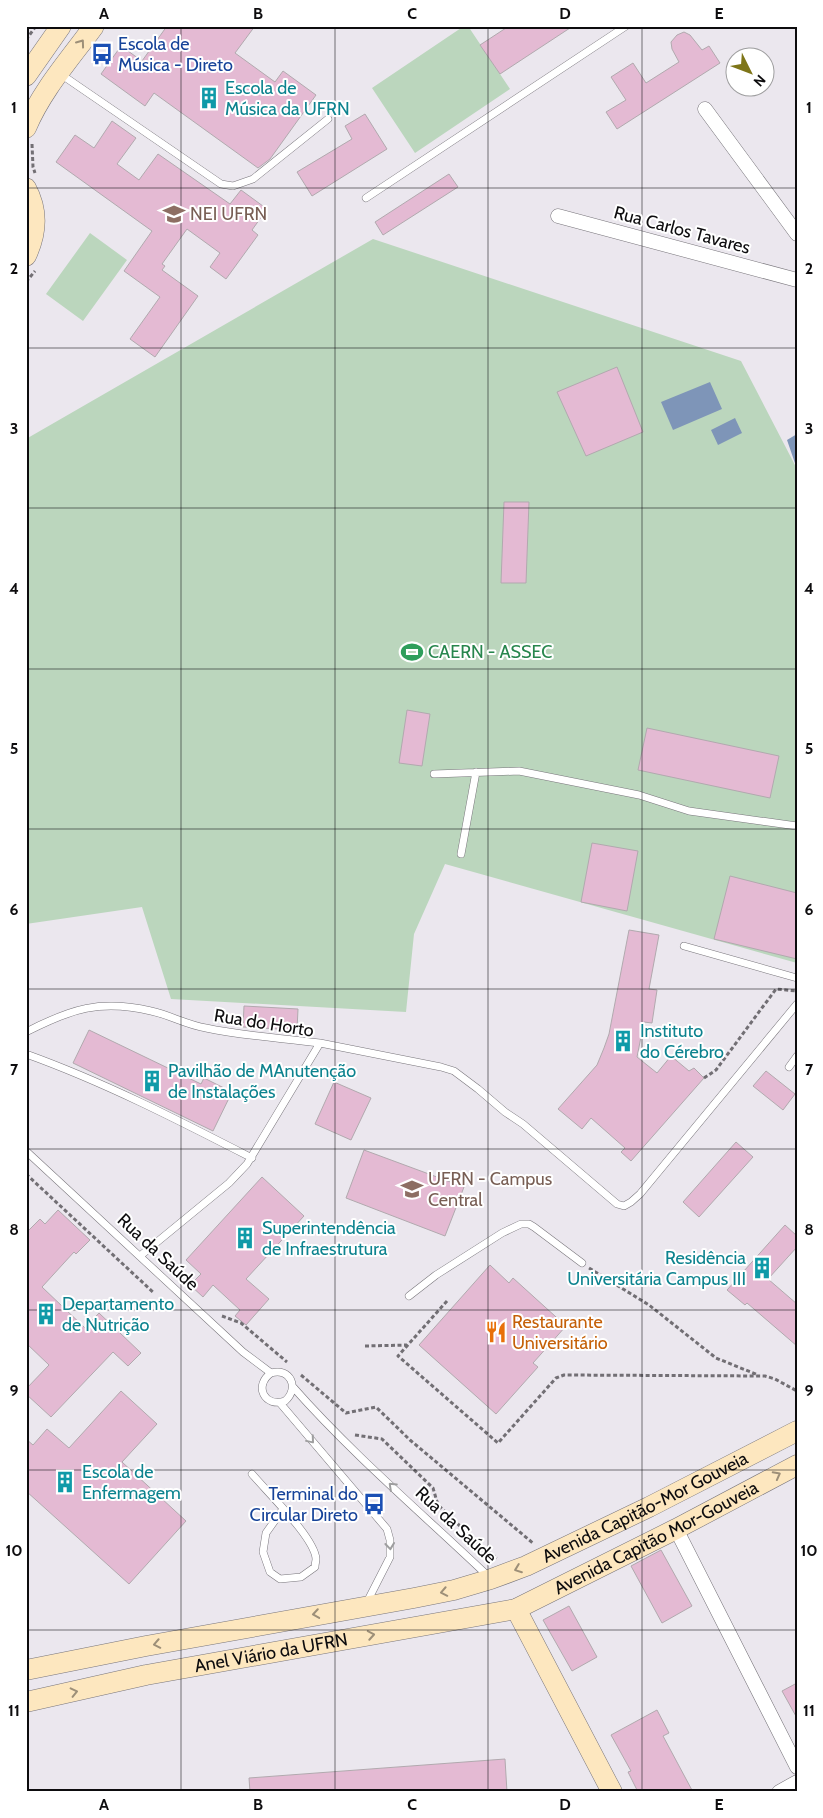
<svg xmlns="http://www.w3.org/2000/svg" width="823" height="1818" font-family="Cabin,sans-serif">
<rect width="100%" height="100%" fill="#ebe7ee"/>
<!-- green -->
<path fill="#bbd6bd" d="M 464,26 L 468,26 L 510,89 L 415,153 L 372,88 Z
M 90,233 L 127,260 L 83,321 L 46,294 Z
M 373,239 L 741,361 L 797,469 L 797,963 L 445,864 L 414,934 L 406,1012 L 171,999 L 142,907 L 26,924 L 26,439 Z"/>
<!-- water -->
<path fill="#7e95b8" d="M 710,382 L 722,409 L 673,430 L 661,402 Z
M 735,418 L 742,433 L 718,445 L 711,430 Z
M 797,434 L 797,469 L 787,440 Z"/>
<!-- building -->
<path fill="#e4bad3" stroke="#b1a9ae" d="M 167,26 L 255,26 L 235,53 L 275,82 L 283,71 L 316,95 L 270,159 L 258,168 L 154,93 L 145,106 L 101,74 L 121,46 L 142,61 Z
M 509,26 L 573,26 L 500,74 L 480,45 Z
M 684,32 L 690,35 L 702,50 L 709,46 L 720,63 L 617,129 L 606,112 L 626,100 L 611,77 L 633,63 L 646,83 L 679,62 L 672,49 L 671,42 L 677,35 Z
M 365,114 L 387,149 L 312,196 L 297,172 L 352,139 L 345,126 Z
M 112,121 L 136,138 L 117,164 L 139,180 L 158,154 L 230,204 L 241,190 L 267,209 L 252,230 L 258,235 L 226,279 L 210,267 L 220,253 L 187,229 L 162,264 L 165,266 L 162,270 L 198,296 L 155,357 L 130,339 L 160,297 L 124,271 L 152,231 L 56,162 L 75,135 L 94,148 Z
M 449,174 L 458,187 L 383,235 L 375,222 Z
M 617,367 L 643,432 L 586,456 L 557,392 Z
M 504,502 L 529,502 L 526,583 L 501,583 Z
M 407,710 L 430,714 L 422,766 L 399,763 Z
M 647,728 L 779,756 L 770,798 L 638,770 Z
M 592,843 L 638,851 L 627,911 L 581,902 Z
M 730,876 L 797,893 L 797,959 L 714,939 Z
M 629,930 L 659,935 L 649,989 L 657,990 L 652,1023 L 644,1022 L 637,1057 L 657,1073 L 671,1056 L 689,1071 L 694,1068 L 704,1078 L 631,1161 L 621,1152 L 625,1148 L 591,1118 L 582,1129 L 558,1109 L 597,1065 L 604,1048 L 609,1034 Z
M 244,1006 L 298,1009 L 297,1030 L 243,1027 Z
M 89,1030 L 201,1084 L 204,1078 L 232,1092 L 213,1131 L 73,1063 Z
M 766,1071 L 795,1094 L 783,1110 L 753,1086 Z
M 334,1082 L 371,1098 L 351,1140 L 315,1124 Z
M 736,1142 L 753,1157 L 699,1217 L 683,1202 Z
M 364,1150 L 464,1187 L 445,1236 L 346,1198 Z
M 262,1177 L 304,1216 L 246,1279 L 269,1299 L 246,1325 L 235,1316 L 240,1310 L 213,1285 L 203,1297 L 190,1285 L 201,1274 L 186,1260 Z
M 58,1210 L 90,1240 L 76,1254 L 74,1252 L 42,1287 L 85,1328 L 99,1313 L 141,1353 L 128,1366 L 113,1352 L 51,1417 L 26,1394 L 26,1389 L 49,1365 L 26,1343 L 26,1233 L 40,1219 L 45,1224 Z
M 785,1225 L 797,1236 L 797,1247 L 768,1279 L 797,1304 L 797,1346 L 747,1303 L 745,1305 L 727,1290 Z
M 490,1265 L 509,1283 L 513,1278 L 566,1326 L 533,1363 L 538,1367 L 496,1414 L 419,1345 Z
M 121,1391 L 157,1424 L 122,1462 L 186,1521 L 129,1584 L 26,1491 L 26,1439 L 33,1445 L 47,1429 L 69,1448 Z
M 661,1550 L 692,1606 L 662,1623 L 631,1566 Z
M 569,1606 L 597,1657 L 572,1671 L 543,1620 Z
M 797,1683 L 797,1718 L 782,1691 Z
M 657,1710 L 669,1733 L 663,1736 L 693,1792 L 638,1792 L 628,1772 L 631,1771 L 611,1735 Z
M 505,1759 L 507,1792 L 250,1792 L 249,1778 Z"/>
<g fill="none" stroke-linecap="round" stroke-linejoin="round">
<!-- service casing -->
<g stroke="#78757b" stroke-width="8">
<path id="service" d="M 59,73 L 221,184 L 233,186 L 253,179 L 328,119
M 366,198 L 626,26
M 434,774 L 519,771 L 639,795 L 689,811 L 797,826
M 461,854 L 476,772
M 684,946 L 797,978
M 26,1032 C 71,1009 100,999 151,1011 C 170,1015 187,1025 206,1028 C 243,1036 282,1038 320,1043 L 247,1164 L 229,1183 L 140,1256
M 320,1043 L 441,1067 L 454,1071 L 478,1089 L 505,1112 L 523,1124 L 617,1204 L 624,1206 L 631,1202 L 640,1194 L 797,1004
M 26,1054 C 104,1082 178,1120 252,1158
M 789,1067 L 797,1056
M 26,1151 L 243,1352 L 271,1373 C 290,1367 300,1388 285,1401 C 265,1408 253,1386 271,1373
M 409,1296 L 436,1275 L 502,1233 L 521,1224 L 529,1224 L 534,1227 L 582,1263
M 293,1387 C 353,1455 424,1515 489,1577
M 280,1403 L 387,1529 L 390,1540 L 390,1557 L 366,1604
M 252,1474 C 267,1492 315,1538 316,1559 C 316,1561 315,1564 315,1567 L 301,1577 L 280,1579 L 270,1572 L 263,1552 L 266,1533 L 283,1509"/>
</g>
<!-- minor casing -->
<g stroke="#78757b" stroke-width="15">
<path id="minor" d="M 705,109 L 797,234
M 558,216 L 797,280
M 676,1529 L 797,1767
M 779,1792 L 797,1782"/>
</g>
<!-- secondary casing -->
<g stroke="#78757b" stroke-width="21">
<g id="secondary">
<path d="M 26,76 L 61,26"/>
<path d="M 26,128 C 42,90 70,59 94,26"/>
<path d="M 26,188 C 38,210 37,233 26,256"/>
<path d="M 516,1609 L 612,1792"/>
<path id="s1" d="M 26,1670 L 146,1646 L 414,1598 L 454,1590 L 491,1579 L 526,1566 L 649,1507 L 797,1431"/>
<path id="s2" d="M 26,1702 L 146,1675 L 516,1609 L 676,1529 L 797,1465"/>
</g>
</g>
<!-- path -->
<path stroke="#726f74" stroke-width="3" stroke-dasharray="4 2.5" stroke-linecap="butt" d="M 26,40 L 36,26
M 32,144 L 33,167 L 35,173
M 26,282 L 35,271
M 704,1078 L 716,1070 L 776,989 L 797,991
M 26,1174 L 154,1293
M 589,1268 L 649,1305 L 716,1358 L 758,1375
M 447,1301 L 398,1356 L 498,1443 L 556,1378 L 564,1375 L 765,1376 L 775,1379 L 797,1391
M 222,1316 L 241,1323 L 287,1362
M 365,1346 L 407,1345
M 301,1375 L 346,1413 L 376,1407 L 410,1440 L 534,1544
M 355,1435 L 382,1439 L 433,1488 L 438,1505 L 482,1547 L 497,1558"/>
<!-- service -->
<use href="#service" stroke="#fff" stroke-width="7"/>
<!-- minor -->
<use href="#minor" stroke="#fff" stroke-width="14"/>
<!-- secondary -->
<use href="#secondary" stroke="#fde7bf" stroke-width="20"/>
</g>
<!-- one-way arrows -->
<defs><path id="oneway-chevron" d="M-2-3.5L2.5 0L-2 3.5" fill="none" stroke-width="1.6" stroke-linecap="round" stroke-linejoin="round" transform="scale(1.25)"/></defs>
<g stroke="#9d8f78">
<use href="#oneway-chevron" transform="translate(81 43) rotate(-54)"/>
<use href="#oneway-chevron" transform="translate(777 1475) rotate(-28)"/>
<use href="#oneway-chevron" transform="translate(518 1569) rotate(159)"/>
<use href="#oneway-chevron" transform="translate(444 1592) rotate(169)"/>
<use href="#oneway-chevron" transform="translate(316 1614) rotate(171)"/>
<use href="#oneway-chevron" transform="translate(371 1635) rotate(-10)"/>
<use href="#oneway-chevron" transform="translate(157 1644) rotate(169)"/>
<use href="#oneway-chevron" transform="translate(74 1692) rotate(-13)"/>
</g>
<g stroke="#9e9e9f">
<use href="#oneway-chevron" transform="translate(311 1440) rotate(50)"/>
<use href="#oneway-chevron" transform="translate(392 1486) rotate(-137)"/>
<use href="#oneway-chevron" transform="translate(390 1546) rotate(84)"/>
</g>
<!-- grid -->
<path fill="none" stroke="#0d0c0e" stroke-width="1" stroke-opacity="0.55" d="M 181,26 L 181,1792M 335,26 L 335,1792M 488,26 L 488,1792M 642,26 L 642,1792M 26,188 L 797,188M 26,348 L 797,348M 26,508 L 797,508M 26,669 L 797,669M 26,829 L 797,829M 26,989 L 797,989M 26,1149 L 797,1149M 26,1310 L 797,1310M 26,1470 L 797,1470M 26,1630 L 797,1630"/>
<!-- icons -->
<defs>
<g id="bus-bare" transform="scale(1.725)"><path d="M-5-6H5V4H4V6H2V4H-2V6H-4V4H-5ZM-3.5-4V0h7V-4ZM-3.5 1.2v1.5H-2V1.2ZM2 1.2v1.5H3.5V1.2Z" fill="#1a4fb4" stroke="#fff" stroke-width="2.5" paint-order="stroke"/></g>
<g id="building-bare" transform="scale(1.725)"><path d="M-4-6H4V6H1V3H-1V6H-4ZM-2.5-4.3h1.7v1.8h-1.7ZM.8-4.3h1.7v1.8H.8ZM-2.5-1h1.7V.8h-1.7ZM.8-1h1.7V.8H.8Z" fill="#0f9aa8" stroke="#fff" stroke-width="2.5" paint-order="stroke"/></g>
<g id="school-bare" transform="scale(1.725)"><path d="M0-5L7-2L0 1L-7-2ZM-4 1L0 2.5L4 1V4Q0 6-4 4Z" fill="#8d6e63" stroke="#fff" stroke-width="2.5" paint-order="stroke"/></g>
<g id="stadium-bare" transform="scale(1.725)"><path d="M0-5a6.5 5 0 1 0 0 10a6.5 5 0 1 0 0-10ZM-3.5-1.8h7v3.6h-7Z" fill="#2e9e5b" stroke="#fff" stroke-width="2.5" paint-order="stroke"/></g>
<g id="university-bare" transform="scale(1.725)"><path d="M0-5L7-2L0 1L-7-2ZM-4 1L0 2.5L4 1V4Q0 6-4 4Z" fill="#8d6e63" stroke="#fff" stroke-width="2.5" paint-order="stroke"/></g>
<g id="restaurant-bare" transform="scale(1.725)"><path d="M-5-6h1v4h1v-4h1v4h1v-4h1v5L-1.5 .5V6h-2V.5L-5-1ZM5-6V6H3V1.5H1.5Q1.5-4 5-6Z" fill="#e8710a" stroke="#fff" stroke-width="2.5" paint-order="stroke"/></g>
</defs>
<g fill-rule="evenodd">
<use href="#bus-bare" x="102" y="54"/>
<use href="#building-bare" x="209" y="98"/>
<use href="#school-bare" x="174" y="214"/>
<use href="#stadium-bare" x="412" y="652"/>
<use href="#building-bare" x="623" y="1041"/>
<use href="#building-bare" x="152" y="1081"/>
<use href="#university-bare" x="412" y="1189"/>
<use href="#building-bare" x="245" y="1238"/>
<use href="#building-bare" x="762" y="1268"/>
<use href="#building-bare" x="46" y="1314"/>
<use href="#restaurant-bare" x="496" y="1332"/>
<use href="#building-bare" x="65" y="1482"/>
<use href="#bus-bare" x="374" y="1504"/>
</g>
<g text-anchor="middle" stroke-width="4" stroke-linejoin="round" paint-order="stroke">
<!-- transit labels -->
<g font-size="18" fill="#164399" stroke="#fff" text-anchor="start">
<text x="118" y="50">Escola de<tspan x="118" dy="21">Música - Direto</tspan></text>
<text x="358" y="1500" text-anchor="end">Terminal do<tspan x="358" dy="21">Circular Direto</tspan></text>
</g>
<!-- culture labels -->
<g font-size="18" fill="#0d838f" stroke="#fff" text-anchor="start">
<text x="225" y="94">Escola de<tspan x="225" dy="21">Música da UFRN</tspan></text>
<text x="640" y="1037">Instituto<tspan x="640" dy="21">do Cérebro</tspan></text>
<text x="168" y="1077">Pavilhão de MAnutenção<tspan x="168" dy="21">de Instalações</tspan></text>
<text x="262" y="1234">Superintendência<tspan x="262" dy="21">de Infraestrutura</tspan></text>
<text x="746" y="1264" text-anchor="end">Residência<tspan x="746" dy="21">Universitária Campus III</tspan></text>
<text x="62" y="1310">Departamento<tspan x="62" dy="21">de Nutrição</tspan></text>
<text x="82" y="1478">Escola de<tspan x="82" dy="21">Enfermagem</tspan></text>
</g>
<!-- education labels -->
<g font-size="18" fill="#785e54" stroke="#fff" text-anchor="start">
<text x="190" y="220">NEI UFRN</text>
<text x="428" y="1185">UFRN - Campus<tspan x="428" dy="21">Central</tspan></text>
</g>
<!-- street labels -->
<g font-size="18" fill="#0d0c0e" stroke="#fff">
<text transform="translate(682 230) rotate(15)" y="6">Rua Carlos Tavares</text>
<text transform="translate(264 1023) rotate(9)" y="6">Rua do Horto</text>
<text transform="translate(158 1252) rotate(43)" y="6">Rua da Saúde</text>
<text dy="6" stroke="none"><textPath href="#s1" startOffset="644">Avenida Capitão-Mor Gouveia</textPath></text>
<text transform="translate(456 1525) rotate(43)" y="6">Rua da Saúde</text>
<text dy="6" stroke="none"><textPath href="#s2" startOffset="656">Avenida Capitão Mor-Gouveia</textPath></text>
<text dy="6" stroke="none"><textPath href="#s2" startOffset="250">Anel Viário da UFRN</textPath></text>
</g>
<!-- leisure labels -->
<g font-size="18" fill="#27864d" stroke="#fff" text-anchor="start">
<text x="428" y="658">CAERN - ASSEC</text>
</g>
<!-- food labels -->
<g font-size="18" fill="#c56008" stroke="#fff" text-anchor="start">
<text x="512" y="1328">Restaurante<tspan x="512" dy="21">Universitário</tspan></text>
</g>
</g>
<!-- border -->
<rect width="823" height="1818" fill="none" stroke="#ffffff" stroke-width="55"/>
<!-- north arrow -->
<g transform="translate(750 72) rotate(132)"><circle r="24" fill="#ffffff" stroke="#9e9e9f"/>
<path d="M0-4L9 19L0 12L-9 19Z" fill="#7e7518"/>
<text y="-8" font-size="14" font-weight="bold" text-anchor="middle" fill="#0d0c0e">N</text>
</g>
<rect x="28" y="28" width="768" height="1762" fill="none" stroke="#0d0c0e" stroke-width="2"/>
<g font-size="16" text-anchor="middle" font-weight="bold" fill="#0d0c0e">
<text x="104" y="19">A</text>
<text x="258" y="19">B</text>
<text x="412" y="19">C</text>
<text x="565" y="19">D</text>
<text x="719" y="19">E</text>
<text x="14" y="113">1</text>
<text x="809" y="113">1</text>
<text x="14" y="274">2</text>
<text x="809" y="274">2</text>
<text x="14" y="434">3</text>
<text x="809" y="434">3</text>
<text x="14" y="594">4</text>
<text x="809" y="594">4</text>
<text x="14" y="754">5</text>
<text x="809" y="754">5</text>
<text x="14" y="915">6</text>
<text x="809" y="915">6</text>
<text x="14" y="1075">7</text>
<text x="809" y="1075">7</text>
<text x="14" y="1235">8</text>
<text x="809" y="1235">8</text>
<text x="14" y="1396">9</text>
<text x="809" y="1396">9</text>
<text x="14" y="1556">10</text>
<text x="809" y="1556">10</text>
<text x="14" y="1716">11</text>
<text x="809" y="1716">11</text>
<text x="104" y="1810">A</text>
<text x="258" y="1810">B</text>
<text x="412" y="1810">C</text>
<text x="565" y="1810">D</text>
<text x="719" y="1810">E</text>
</g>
</svg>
